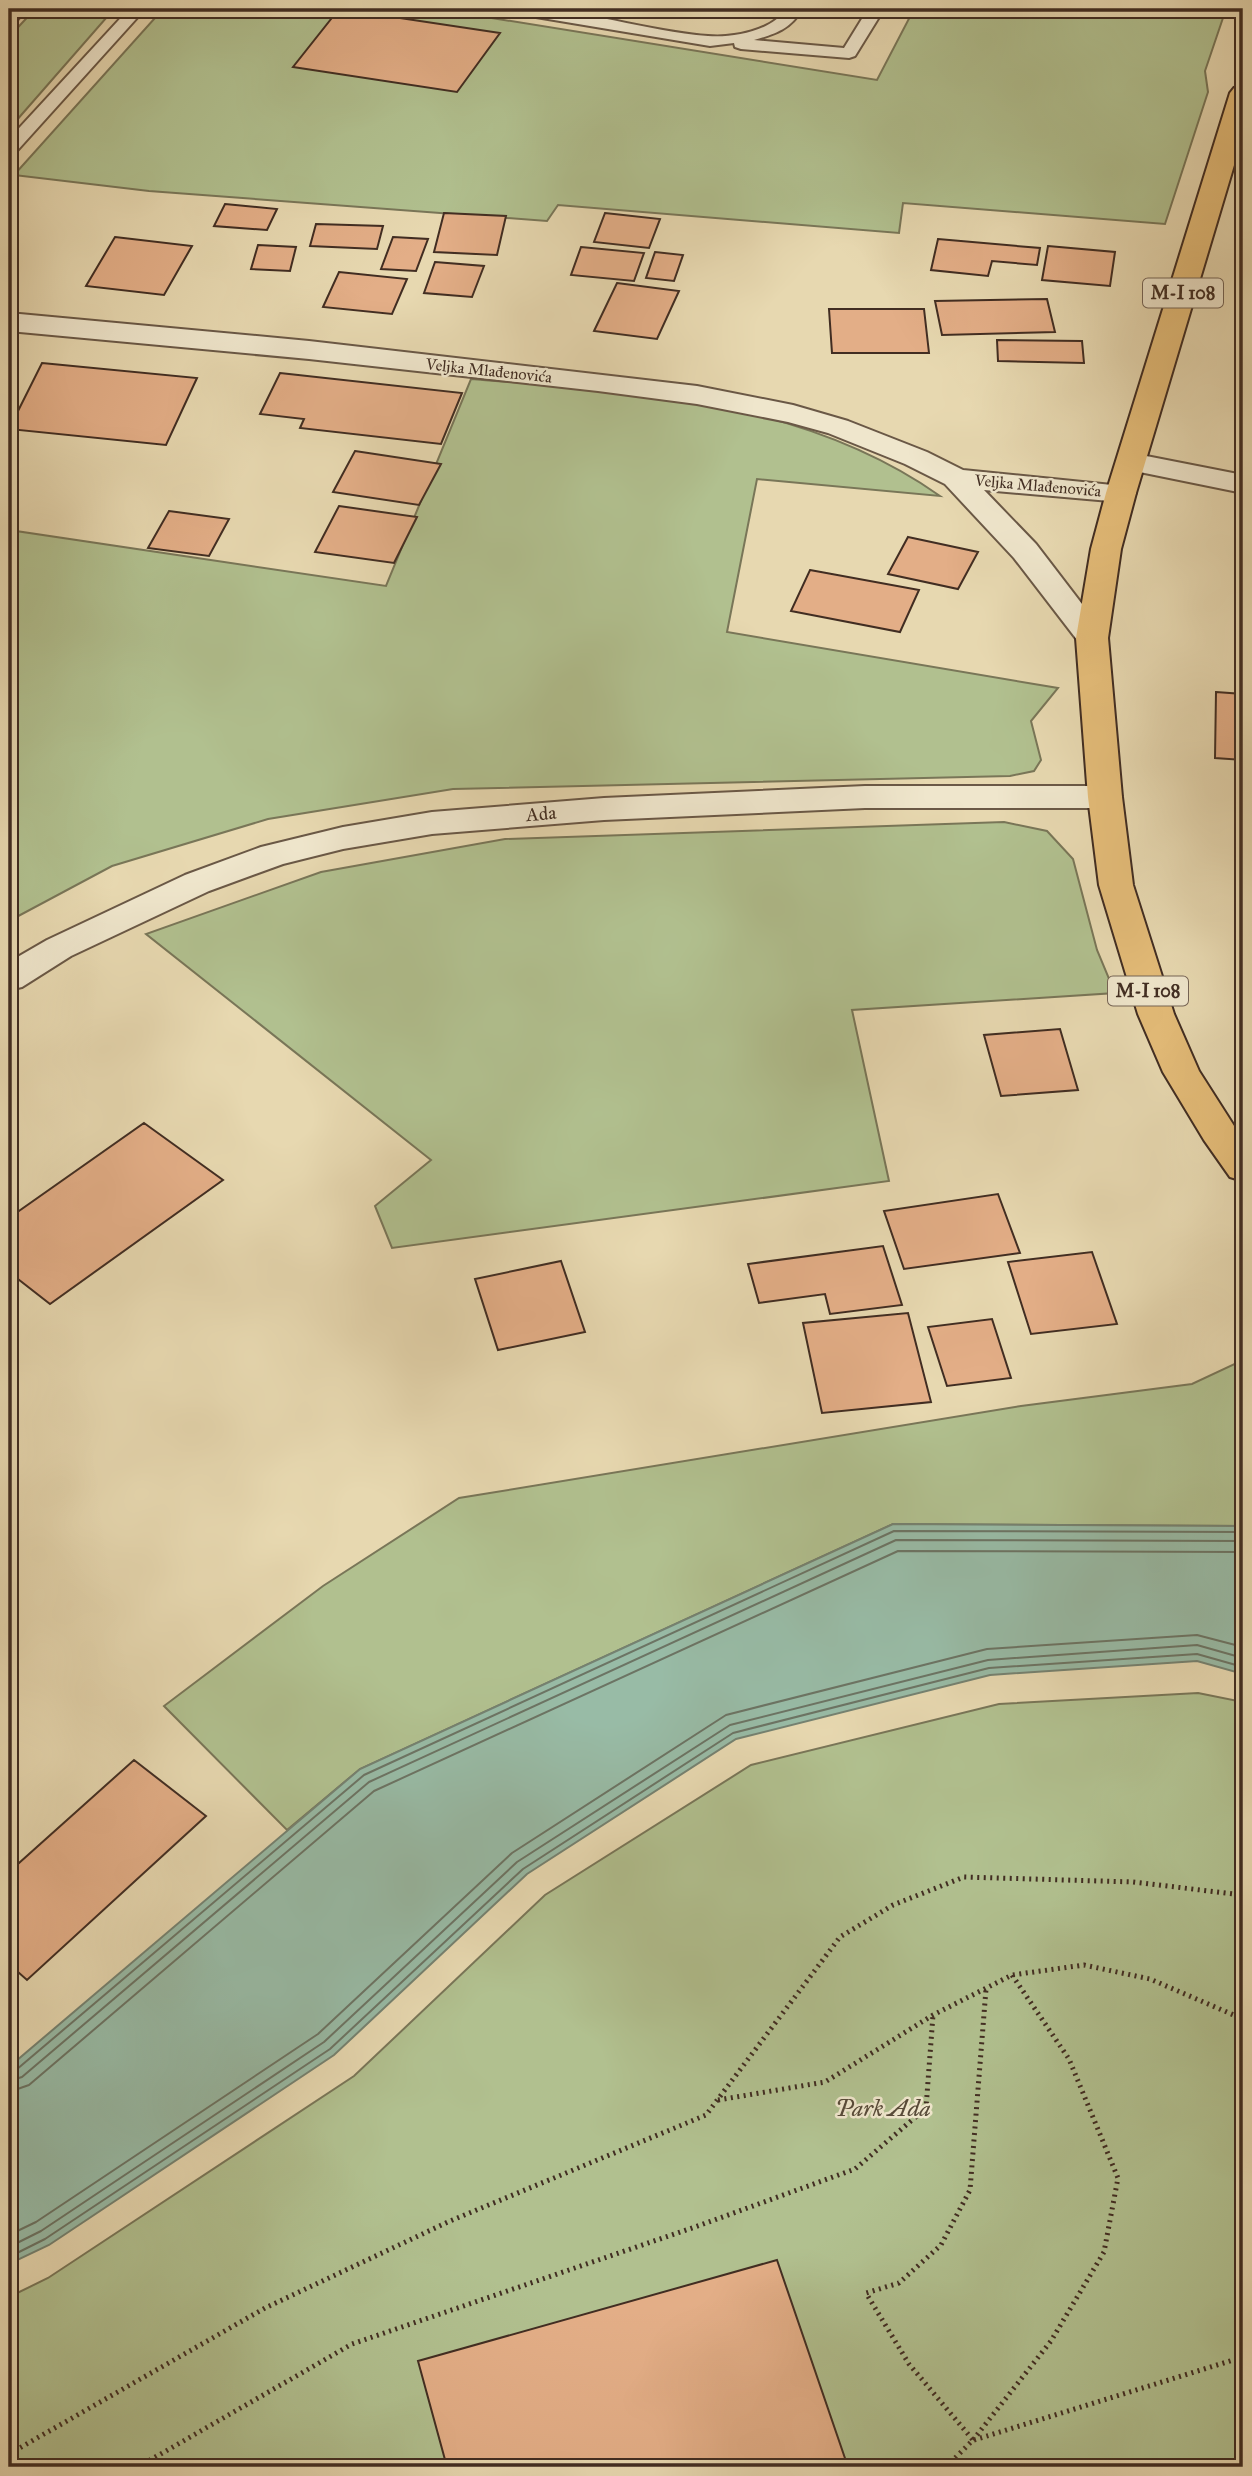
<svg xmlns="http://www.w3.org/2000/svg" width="1252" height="2476" font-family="'IM FELL Great Primer',serif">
<rect width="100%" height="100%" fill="#e7d8b0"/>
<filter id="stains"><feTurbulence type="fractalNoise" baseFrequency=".00286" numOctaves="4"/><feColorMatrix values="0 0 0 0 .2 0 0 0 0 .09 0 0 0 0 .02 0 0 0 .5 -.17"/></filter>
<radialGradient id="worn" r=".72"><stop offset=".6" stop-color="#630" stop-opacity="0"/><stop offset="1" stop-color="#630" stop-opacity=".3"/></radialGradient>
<!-- green -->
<path fill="#b1c08f" stroke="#797658" stroke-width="2" d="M 35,9 L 114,9 L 9,129 L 9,37 Z
M 163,9 L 436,9 L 877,80 L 914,9 L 1226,9 L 1205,71 L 1208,92 L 1165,224 L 903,203 L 899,233 L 558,205 L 547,221 L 149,191 L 14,175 Z
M 471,379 C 634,392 801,398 940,496 L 757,479 L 727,632 L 1058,688 L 1031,721 L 1041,760 L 1034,771 L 1010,776 L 453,789 L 268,819 L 112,866 L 9,921 L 9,530 L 386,586 Z
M 1004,822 L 1047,831 L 1073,859 L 1097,950 L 1115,993 L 852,1010 L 889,1181 L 392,1248 L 375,1206 L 431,1160 L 146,934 L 321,872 L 505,839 Z
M 1243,1360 L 1243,1526 L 893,1524 L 360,1769 L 287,1830 L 164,1706 L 323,1586 L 459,1498 L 1021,1406 L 1192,1384 Z
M 1198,1693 L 1243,1702 L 1243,2467 L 9,2467 L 9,2297 L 48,2278 L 354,2076 L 545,1895 L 751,1765 L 999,1704 Z"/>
<!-- water -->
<path fill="#98bba6" stroke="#758271" stroke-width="2" d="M 893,1524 L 1243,1526 L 1243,1674 L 1197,1661 L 990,1675 L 736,1739 L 527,1874 L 334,2055 L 49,2245 L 9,2264 L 9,2067 L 360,1769 Z"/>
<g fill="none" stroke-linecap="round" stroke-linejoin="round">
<!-- shore -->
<path stroke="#6c7464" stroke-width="2" d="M 9,2072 L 16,2070 L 364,1775 L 894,1531 L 1243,1532
M 9,2081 L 22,2077 L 369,1782 L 896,1540 L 1243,1541
M 9,2092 L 29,2085 L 374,1791 L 898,1551 L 1243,1552
M 9,2235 L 36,2222 L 318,2034 L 512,1853 L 726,1715 L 987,1649 L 1197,1635 L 1243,1647
M 9,2247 L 41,2231 L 324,2042 L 517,1862 L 730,1725 L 988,1660 L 1197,1645 L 1243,1658
M 9,2257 L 45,2239 L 330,2049 L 523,1869 L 733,1733 L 989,1668 L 1197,1654 L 1243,1667"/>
</g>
<!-- building -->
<path fill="#e3ae87" stroke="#412d22" stroke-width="2" d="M 339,9 L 340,9 L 500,33 L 457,92 L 293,67 Z
M 225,204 L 277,209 L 267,230 L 214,226 Z
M 444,213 L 506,216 L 497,255 L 434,252 Z
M 605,213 L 660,219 L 649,248 L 594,242 Z
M 316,224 L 383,226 L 377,249 L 310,246 Z
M 115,237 L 192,246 L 164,295 L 86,286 Z
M 393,237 L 428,239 L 416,271 L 381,269 Z
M 938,239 L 1040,248 L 1037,265 L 992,261 L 988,276 L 931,270 Z
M 258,245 L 296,247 L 290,271 L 251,269 Z
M 1048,246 L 1115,252 L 1110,286 L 1042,280 Z
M 581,247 L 644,253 L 634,281 L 571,275 Z
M 655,252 L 683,255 L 674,281 L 646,278 Z
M 435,262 L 484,266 L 472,297 L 424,293 Z
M 339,272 L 407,279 L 392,314 L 323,307 Z
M 617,283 L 679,291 L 657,339 L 594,331 Z
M 1047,299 L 1055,332 L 942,335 L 935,301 Z
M 829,309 L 924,309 L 929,353 L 832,353 Z
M 997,340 L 1082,341 L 1084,363 L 998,361 Z
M 42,363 L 197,378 L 166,445 L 9,429 Z
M 280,373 L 462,393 L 441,444 L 300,428 L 304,419 L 260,414 Z
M 355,451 L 441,464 L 419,505 L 333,492 Z
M 339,506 L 417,517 L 394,563 L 315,552 Z
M 169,511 L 229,519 L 209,556 L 148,548 Z
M 908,537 L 978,552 L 958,589 L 888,574 Z
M 810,570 L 919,590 L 900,632 L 791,611 Z
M 1216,692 L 1243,694 L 1243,760 L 1215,758 Z
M 1060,1029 L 1078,1090 L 1001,1096 L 984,1035 Z
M 144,1123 L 223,1180 L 50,1304 L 9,1272 L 9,1218 Z
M 998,1194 L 1020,1253 L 904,1269 L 884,1211 Z
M 883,1246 L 902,1305 L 830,1314 L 825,1294 L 759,1303 L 748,1264 Z
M 1092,1252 L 1117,1324 L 1031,1334 L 1008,1262 Z
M 561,1261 L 585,1332 L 498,1350 L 475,1279 Z
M 908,1313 L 931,1402 L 822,1413 L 803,1323 Z
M 992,1319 L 1011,1378 L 947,1386 L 928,1327 Z
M 134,1760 L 206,1816 L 27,1980 L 9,1964 L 9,1872 Z
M 777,2260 L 848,2467 L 447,2467 L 418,2361 Z"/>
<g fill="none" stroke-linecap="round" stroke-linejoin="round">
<!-- service casing -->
<g stroke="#6a5846" stroke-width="4">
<path id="service" d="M 129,9 L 145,9 L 15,153 L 9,154 L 9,139 Z
M 510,9 C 577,6 642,31 708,36 C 733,38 772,31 786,9 L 802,9 C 791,29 775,34 754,40 L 844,48 L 868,9 L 884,9 L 855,56 L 849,58 L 741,49 L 735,47 L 734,43 L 710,46 L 518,14 Z"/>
</g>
<!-- minor casing -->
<g stroke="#6a5846" stroke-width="4">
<path id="minor" d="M 9,9 L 26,9 L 18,19 L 9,21 Z
M 9,313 L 309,341 L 697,386 L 793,405 L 848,421 L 927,452 L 963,470 L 1132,487 L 1136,493 L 1132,499 L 1121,502 L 984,490 L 1036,544 L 1108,638 L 1103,645 L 1092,648 L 1081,645 L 1014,558 L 945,484 L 905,464 L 828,433 L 788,422 L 697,404 L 598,391 L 309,359 L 9,331 Z
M 1131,453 L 1243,475 L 1243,493 L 1120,468 L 1116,462 L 1120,456 Z"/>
</g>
<!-- tertiary casing -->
<g stroke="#6a5846" stroke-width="4">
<path id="tertiary" d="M 865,786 L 1105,786 L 1117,789 L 1122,797 L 1117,805 L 1105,808 L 865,808 L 604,820 L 432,834 L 343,849 L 283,864 L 209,891 L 71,956 L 22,987 L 9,990 L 9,962 L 47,940 L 185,875 L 261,847 L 343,827 L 432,812 L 604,798 Z"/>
</g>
<!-- primary casing -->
<g stroke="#412d22" stroke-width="4">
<path id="primary" d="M 1243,85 L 1243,135 L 1136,493 L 1121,549 L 1108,638 L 1122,797 L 1133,885 L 1174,1014 L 1199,1071 L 1243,1140 L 1243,1181 L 1230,1177 L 1204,1140 L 1163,1072 L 1138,1014 L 1099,885 L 1088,797 L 1076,638 L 1091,549 L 1106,493 L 1230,93 L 1234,88 Z"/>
</g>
<!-- path -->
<path stroke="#412d22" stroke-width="5" stroke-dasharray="2 4.5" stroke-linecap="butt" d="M 718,2100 L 825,2082 L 933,2015 L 1012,1975 L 1084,1965 L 1150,1979 L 1243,2019
M 973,2440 L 1051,2341 L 1104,2252 L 1118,2178 L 1069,2059 L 1012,1975
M 974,2440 L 1243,2357
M 9,2454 L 265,2308 L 450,2221 L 706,2115 L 840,1937 L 893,1905 L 964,1877 L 1133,1882 L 1243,1895
M 138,2467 L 352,2344 L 695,2227 L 855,2169 L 926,2108 L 933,2015
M 946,2467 L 973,2440 L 909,2364 L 866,2293 L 899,2283 L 941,2245 L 970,2190 L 986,1989"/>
<!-- service -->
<use href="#service" fill="#efe6cc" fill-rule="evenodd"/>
<!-- minor -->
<use href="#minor" fill="#efe6cc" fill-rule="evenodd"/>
<!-- tertiary -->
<use href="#tertiary" fill="#efe6cc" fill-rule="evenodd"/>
<!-- primary -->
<use href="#primary" fill="#e4bc78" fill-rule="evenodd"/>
</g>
<g text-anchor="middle" stroke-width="5" stroke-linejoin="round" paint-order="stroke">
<!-- far-street labels -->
<g font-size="16" fill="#412d22" stroke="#efe6cc">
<text transform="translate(489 370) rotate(6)" y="6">Veljka Mlađenovića</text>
<text transform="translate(1038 485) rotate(5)" y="6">Veljka Mlađenovića</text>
</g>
<!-- shield labels -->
<g fill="#efe6cc" stroke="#756455" stroke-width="2">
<rect x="1143" y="278.5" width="80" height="29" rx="5"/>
<rect x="1108" y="976.5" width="80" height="29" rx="5"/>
</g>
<g font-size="18" font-weight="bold" fill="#412d22">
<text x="1183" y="299">M-I 108</text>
<text x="1148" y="997">M-I 108</text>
</g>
<!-- street labels -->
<g font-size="19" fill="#412d22" stroke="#efe6cc">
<text transform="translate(541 813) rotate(-5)" y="7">Ada</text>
</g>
<!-- near-park labels -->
<g font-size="23" font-style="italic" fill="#574a38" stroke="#efe6cc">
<text x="883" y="2116">Park Ada</text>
</g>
</g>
<!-- margin -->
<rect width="1252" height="2476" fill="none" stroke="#e7d8b0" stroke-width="35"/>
<rect x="10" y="10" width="1231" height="2455" fill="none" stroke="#412d22" stroke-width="3.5"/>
<rect x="18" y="18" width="1217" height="2441" fill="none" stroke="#412d22" stroke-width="2"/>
<rect width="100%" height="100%" filter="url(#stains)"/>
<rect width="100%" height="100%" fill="url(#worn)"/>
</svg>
